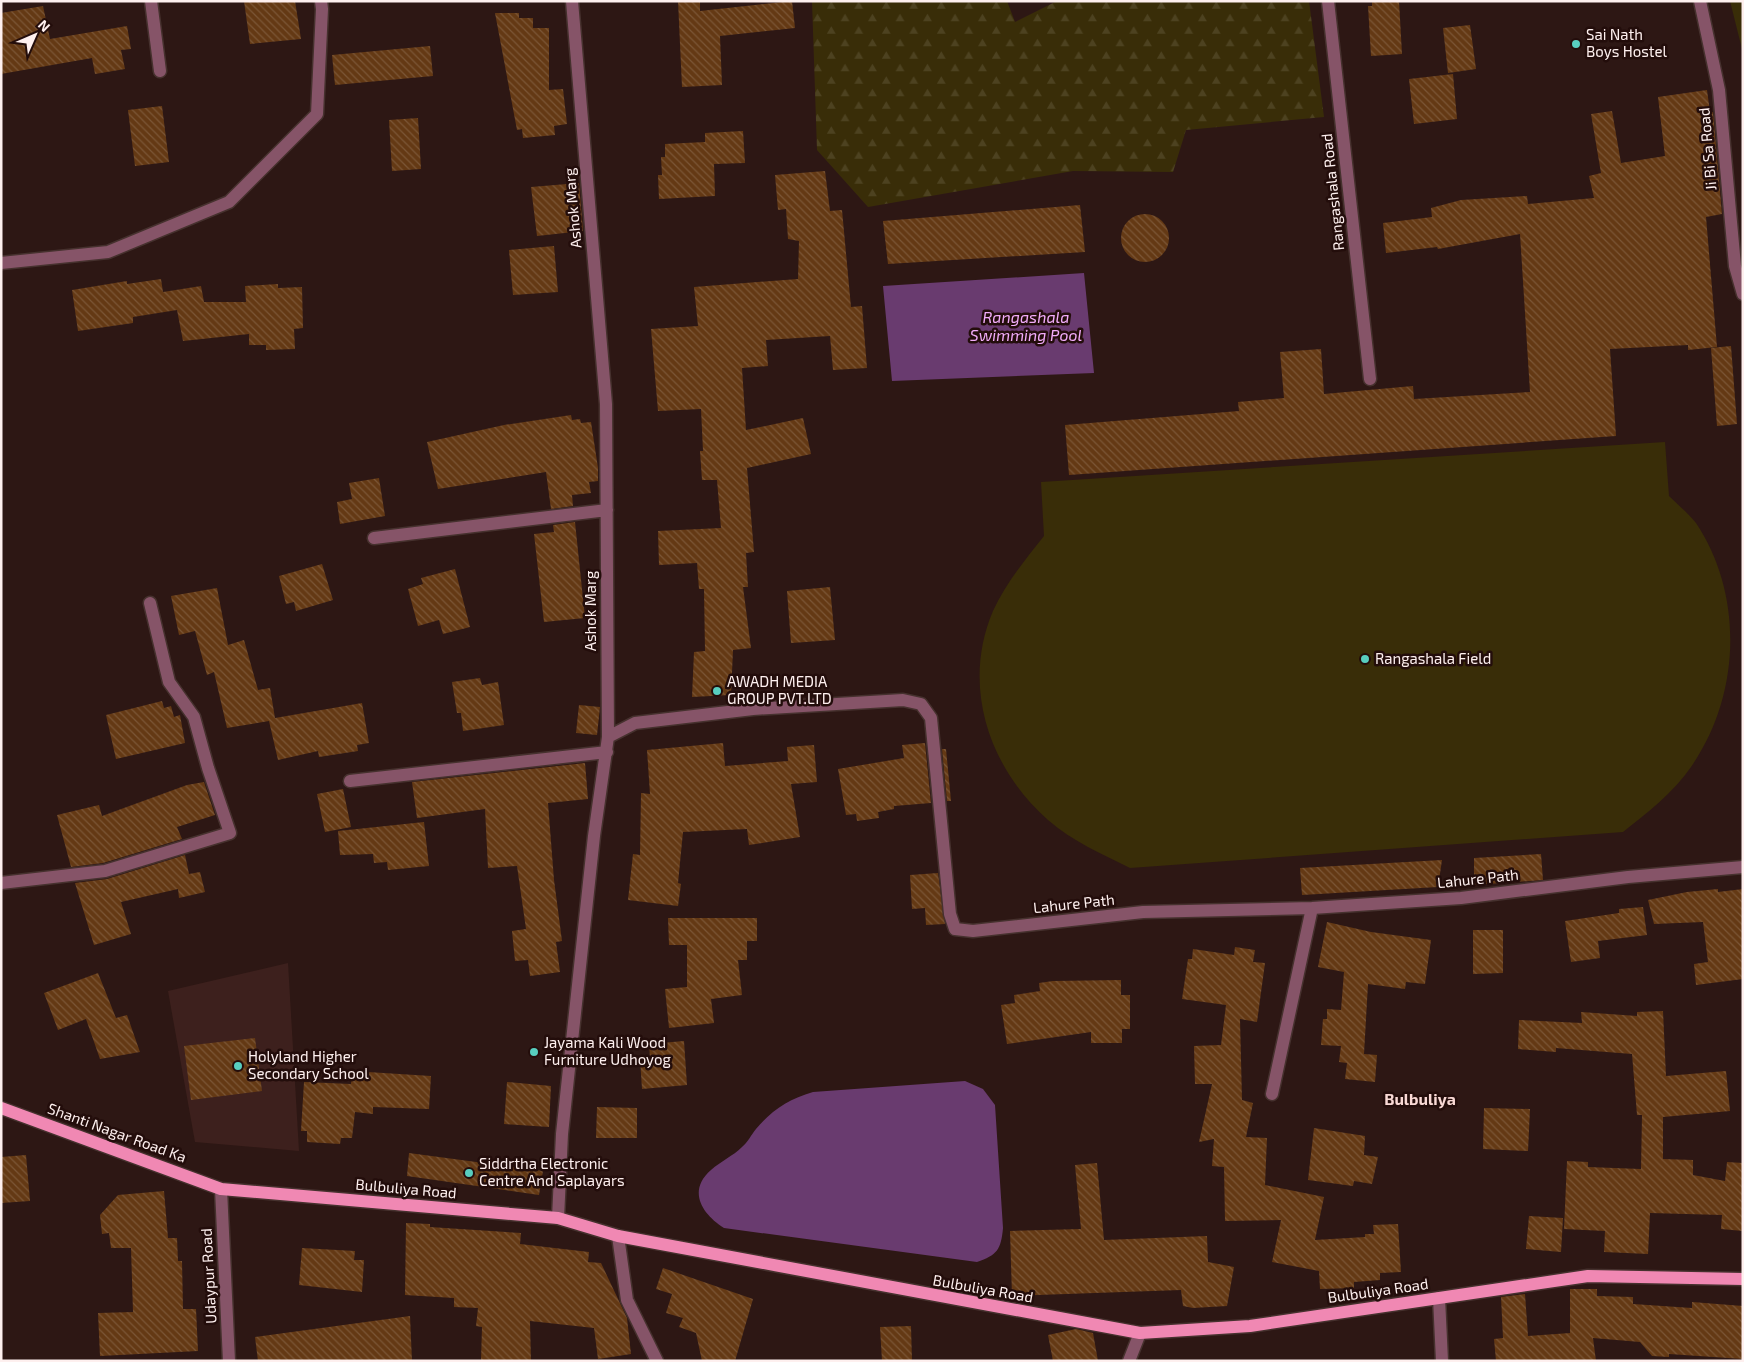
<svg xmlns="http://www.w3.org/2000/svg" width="1744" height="1362" font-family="'Exo 2',sans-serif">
<defs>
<pattern id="forest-firs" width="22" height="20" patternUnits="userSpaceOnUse" patternTransform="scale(1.25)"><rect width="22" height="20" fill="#392d08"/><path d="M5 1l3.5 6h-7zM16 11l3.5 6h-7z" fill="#4d4220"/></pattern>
<pattern id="building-back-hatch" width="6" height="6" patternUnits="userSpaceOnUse" patternTransform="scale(1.25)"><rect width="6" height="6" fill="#643914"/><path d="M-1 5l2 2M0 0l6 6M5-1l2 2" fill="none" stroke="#7b5636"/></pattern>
</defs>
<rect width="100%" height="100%" fill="#2d1714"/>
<!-- built -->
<path fill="#3d201d" d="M 288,963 L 299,1151 L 195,1142 L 168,991 Z"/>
<!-- forest -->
<path fill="url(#forest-firs)" d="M 812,1 L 1007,1 L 1015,22 L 1057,1 L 1309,1 L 1324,117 L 1186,130 L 1173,172 L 1073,171 L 868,207 L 817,150 Z"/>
<!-- pitch -->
<path fill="#392d08" d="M 1730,1 L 1743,1 L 1743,53 Z
M 1665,442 L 1669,496 C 1678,505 1688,513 1696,523 C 1744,595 1741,695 1691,767 C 1673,793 1647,813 1623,832 L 1130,868 C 1102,854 1072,841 1048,820 C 989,768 961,686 993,611 C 1006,583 1025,560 1044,536 L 1041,482 Z"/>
<!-- water -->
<path fill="#693b6f" d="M 1084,273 L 1094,373 L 892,381 L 883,286 Z
M 965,1081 L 983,1089 L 995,1105 L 1003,1228 C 1001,1250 997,1255 977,1262 L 724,1228 C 702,1214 687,1191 711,1170 C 721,1161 733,1156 742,1147 C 748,1142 751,1135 756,1129 C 772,1110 789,1099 813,1092 Z"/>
<!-- building -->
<path fill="url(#building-back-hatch)" d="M 244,1 L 295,1 L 301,39 L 250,44 Z
M 678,1 L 700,1 L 700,11 L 792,1 L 795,28 L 720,36 L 722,85 L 682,87 Z
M 1372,1 L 1399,1 L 1402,54 L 1371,56 L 1368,6 L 1372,6 Z
M 43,6 L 50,39 L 127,26 L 131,49 L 121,50 L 125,69 L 95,74 L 92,58 L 1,74 L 1,13 Z
M 495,13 L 519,13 L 519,18 L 533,18 L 533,28 L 549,28 L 549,90 L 563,89 L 567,124 L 554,126 L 555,135 L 523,138 L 522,129 L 517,130 Z
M 1470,25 L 1476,69 L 1448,73 L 1443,28 Z
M 430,46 L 433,76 L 335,85 L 332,55 Z
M 1453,74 L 1457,119 L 1414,124 L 1409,79 Z
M 1707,90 L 1710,112 L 1713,112 L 1722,214 L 1706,217 L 1717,347 L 1688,350 L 1688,345 L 1610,349 L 1616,436 L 1069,475 L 1065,425 L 1239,411 L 1238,402 L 1284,398 L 1280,352 L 1321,349 L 1324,394 L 1413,386 L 1414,399 L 1530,392 L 1520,234 L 1438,249 L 1437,247 L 1386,253 L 1383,223 L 1432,217 L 1431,208 L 1461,200 L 1527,196 L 1528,204 L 1594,198 L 1589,176 L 1601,173 L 1591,114 L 1612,111 L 1621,163 L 1665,156 L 1658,97 Z
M 162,106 L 169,162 L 135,166 L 128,110 Z
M 418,118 L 421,169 L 392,171 L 389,120 Z
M 743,131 L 745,163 L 714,164 L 715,196 L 659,199 L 658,175 L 662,175 L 661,157 L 665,157 L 665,144 L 705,142 L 705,133 Z
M 825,171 L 830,211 L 842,210 L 851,307 L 862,306 L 867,368 L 833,370 L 830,336 L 766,340 L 768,366 L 742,368 L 746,430 L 803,418 L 811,454 L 747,468 L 754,552 L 746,553 L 748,587 L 743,587 L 751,648 L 733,650 L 731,695 L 692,697 L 694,652 L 705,651 L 704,589 L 699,589 L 697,563 L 659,565 L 658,531 L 721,528 L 717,480 L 702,480 L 700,451 L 703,451 L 701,409 L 658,411 L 651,329 L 698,326 L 694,287 L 798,279 L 799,241 L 788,239 L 786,209 L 778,210 L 775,175 Z
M 579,183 L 583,231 L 537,236 L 531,187 Z
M 1080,205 L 1085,252 L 888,264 L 883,221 Z
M1121 238a24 24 0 1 1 48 0a24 24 0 1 1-48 0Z
M 554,246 L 558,292 L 513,295 L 509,250 Z
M 161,279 L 163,292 L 201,286 L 204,302 L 246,302 L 245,286 L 278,284 L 278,288 L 302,287 L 303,328 L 294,329 L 295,349 L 266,350 L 266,345 L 249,345 L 249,334 L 183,341 L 177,310 L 133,317 L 133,323 L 78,331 L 72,290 L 127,281 L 127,284 Z
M 1731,346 L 1737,424 L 1717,426 L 1711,348 Z
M 571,415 L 572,420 L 580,419 L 581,423 L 591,422 L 598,468 L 598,481 L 589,482 L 591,493 L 572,495 L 573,506 L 551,509 L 546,472 L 438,489 L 427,442 L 504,425 Z
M 379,478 L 385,516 L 340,524 L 337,502 L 352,499 L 349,483 Z
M 575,522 L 585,618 L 544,622 L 534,534 L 554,532 L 553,525 Z
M 322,564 L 333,600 L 296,611 L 294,602 L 286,604 L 279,576 Z
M 455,569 L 470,627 L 443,634 L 439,620 L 418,626 L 408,589 L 423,584 L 421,578 Z
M 830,587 L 835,640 L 791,643 L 787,591 Z
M 217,588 L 228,645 L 244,640 L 258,690 L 270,688 L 275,718 L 362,703 L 369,743 L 357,745 L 358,751 L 319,757 L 318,751 L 278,760 L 269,721 L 227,728 L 214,672 L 207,675 L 195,631 L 179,635 L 171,596 Z
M 480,678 L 482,685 L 498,682 L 504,725 L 463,731 L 461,713 L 457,713 L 452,682 Z
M 162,701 L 164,708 L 171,706 L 174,717 L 180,715 L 185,743 L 116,759 L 106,715 Z
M 579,705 L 600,707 L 597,735 L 576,733 Z
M 723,743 L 725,766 L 788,761 L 787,747 L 814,745 L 817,782 L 791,784 L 800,837 L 749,845 L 747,829 L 683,832 L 678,883 L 681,884 L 678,906 L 628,900 L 633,854 L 640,855 L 641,793 L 650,794 L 647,750 Z
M 925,743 L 931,803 L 894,806 L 894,809 L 878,812 L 879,818 L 857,821 L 856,814 L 846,815 L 838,769 L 904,758 L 902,745 Z
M 942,749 L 946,749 L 951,801 L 947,801 Z
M 585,763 L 588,799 L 548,803 L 554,880 L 562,941 L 556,942 L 560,972 L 530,976 L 528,960 L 515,961 L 512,931 L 526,929 L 517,866 L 488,868 L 485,809 L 417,818 L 412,782 Z
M 204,782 L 215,815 L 177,827 L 182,839 L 103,863 L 71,867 L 57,815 L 99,805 L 102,816 L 187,785 Z
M 343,789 L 351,827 L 325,832 L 317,794 Z
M 424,822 L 429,866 L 388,870 L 387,862 L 374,863 L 373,854 L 340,855 L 338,831 Z
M 1541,854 L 1543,880 L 1474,885 L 1474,858 Z
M 185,855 L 189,874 L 200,872 L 205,892 L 179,898 L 178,889 L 121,902 L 131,934 L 94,945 L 75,883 L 107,879 Z
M 1442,860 L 1438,887 L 1302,895 L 1300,868 Z
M 938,873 L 945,924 L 926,925 L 925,908 L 912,909 L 910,875 Z
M 1718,889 L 1718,892 L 1743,889 L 1743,979 L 1696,985 L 1694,964 L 1708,962 L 1703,922 L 1654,924 L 1648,900 L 1687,892 Z
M 1643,907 L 1647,935 L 1598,941 L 1600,958 L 1571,962 L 1565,921 L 1619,913 L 1619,909 Z
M 668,918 L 757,918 L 757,941 L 747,941 L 747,960 L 738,960 L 742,995 L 711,999 L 714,1023 L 669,1028 L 665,989 L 687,987 L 687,945 L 669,945 Z
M 1327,922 L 1371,932 L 1431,940 L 1425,984 L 1406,982 L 1405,989 L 1368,984 L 1364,1054 L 1377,1055 L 1375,1082 L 1345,1079 L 1347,1063 L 1339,1062 L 1341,1046 L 1321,1045 L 1323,1019 L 1327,1019 L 1327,1009 L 1341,1010 L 1344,972 L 1318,967 Z
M 1473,930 L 1503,930 L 1503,973 L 1473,974 Z
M 1235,947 L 1255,950 L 1253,962 L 1265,963 L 1257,1022 L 1240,1019 L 1242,1100 L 1253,1103 L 1246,1137 L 1267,1138 L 1265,1185 L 1324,1197 L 1315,1240 L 1365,1237 L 1365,1234 L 1374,1234 L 1373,1225 L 1398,1224 L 1401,1272 L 1380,1273 L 1380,1280 L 1354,1282 L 1354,1288 L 1320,1289 L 1319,1271 L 1272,1262 L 1281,1220 L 1225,1221 L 1224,1167 L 1212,1166 L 1214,1139 L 1199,1142 L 1212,1084 L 1195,1084 L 1194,1046 L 1221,1045 L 1226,1005 L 1182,999 L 1188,959 L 1192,959 L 1193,949 L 1234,955 Z
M 98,973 L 116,1018 L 127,1015 L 140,1052 L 100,1059 L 86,1019 L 58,1030 L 44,993 Z
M 1121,980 L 1121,995 L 1130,995 L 1130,1029 L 1122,1029 L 1122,1043 L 1091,1043 L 1091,1032 L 1007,1044 L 1001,1005 L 1015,1003 L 1014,995 L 1040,991 L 1039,983 L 1053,981 Z
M 1663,1011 L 1666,1076 L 1726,1071 L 1730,1111 L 1663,1117 L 1663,1159 L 1693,1160 L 1693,1175 L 1725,1181 L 1727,1162 L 1743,1163 L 1743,1231 L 1721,1229 L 1722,1215 L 1650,1213 L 1648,1254 L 1604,1252 L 1605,1231 L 1564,1229 L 1567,1161 L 1588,1162 L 1588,1167 L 1641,1169 L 1642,1115 L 1637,1115 L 1632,1054 L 1556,1048 L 1556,1052 L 1518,1049 L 1519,1020 L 1582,1023 L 1581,1012 L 1637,1016 L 1637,1012 Z
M 255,1038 L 262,1091 L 191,1100 L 184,1046 Z
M 684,1041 L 687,1085 L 642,1089 L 640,1059 L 650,1058 L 649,1044 Z
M 352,1071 L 431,1076 L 429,1109 L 373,1107 L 373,1114 L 355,1112 L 352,1138 L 341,1138 L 340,1144 L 307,1142 L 307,1131 L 301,1131 L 304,1082 L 351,1084 Z
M 507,1082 L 551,1086 L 549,1127 L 504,1124 Z
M 597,1107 L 637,1108 L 637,1138 L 596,1138 Z
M 1484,1108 L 1530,1109 L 1528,1151 L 1483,1149 Z
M 1314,1128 L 1365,1136 L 1364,1155 L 1378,1157 L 1372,1184 L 1354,1181 L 1353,1186 L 1308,1180 Z
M 409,1153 L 543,1171 L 539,1195 L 407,1176 Z
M 26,1155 L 30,1201 L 1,1203 L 1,1157 Z
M 1097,1163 L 1104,1240 L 1207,1236 L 1208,1262 L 1234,1267 L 1227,1306 L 1193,1308 L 1183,1306 L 1181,1290 L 1012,1296 L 1010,1231 L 1081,1229 L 1075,1165 Z
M 164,1191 L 168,1238 L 177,1238 L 178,1261 L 182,1261 L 183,1309 L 196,1309 L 198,1351 L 100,1356 L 98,1313 L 133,1312 L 131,1248 L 111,1248 L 109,1233 L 102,1234 L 100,1215 L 118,1195 Z
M 1529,1216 L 1563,1218 L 1561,1252 L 1526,1249 Z
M 406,1223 L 430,1224 L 430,1227 L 521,1233 L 520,1244 L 589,1252 L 588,1262 L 601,1263 L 627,1318 L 631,1354 L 598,1359 L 594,1328 L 530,1321 L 531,1361 L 481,1361 L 482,1327 L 476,1326 L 478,1308 L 454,1307 L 454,1298 L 405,1295 Z
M 302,1248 L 355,1251 L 354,1260 L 364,1260 L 362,1292 L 299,1285 Z
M 663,1268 L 753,1299 L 735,1361 L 702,1361 L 696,1333 L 679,1327 L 683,1318 L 666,1313 L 672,1294 L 656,1289 Z
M 1570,1289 L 1597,1289 L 1597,1296 L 1633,1297 L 1633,1304 L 1692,1308 L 1692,1302 L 1743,1306 L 1743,1359 L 1669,1354 L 1669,1357 L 1652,1356 L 1640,1342 L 1593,1338 L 1596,1361 L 1496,1361 L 1494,1339 L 1503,1338 L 1501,1297 L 1525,1294 L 1528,1336 L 1570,1333 Z
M 410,1316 L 412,1361 L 258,1361 L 255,1337 Z
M 911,1326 L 912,1361 L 882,1361 L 880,1327 Z
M 1076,1329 L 1093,1333 L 1098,1361 L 1053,1361 L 1048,1335 Z"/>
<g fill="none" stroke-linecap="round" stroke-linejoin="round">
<!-- minor casing -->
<g stroke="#46312e" stroke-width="15">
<path id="minor" d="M 151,1 L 160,71
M 1328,1 L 1370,379
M 1700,1 L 1719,90 L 1735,266 L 1743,294
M 1,263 L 108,252 L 229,202 L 317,114 L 322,9 L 321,1
M 374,538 L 607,510
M 608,737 L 635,723 L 753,709 L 903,700 L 921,704 L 931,718 L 950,914 L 955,929 L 973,931 L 1143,912 L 1312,908 L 1461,898 L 1628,877 L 1743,867
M 350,781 L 607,752
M 1,883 L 105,871 L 230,833 L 208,768 L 194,717 L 169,682 L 150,603
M 1272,1094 L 1312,908
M 221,1189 L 229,1361
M 558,1218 L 562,1134 L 594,836 L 608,737 L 606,404 L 572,1
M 618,1236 L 627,1300 L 657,1361
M 1439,1298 L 1442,1361
M 1129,1361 L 1140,1333"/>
</g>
<!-- major casing -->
<g stroke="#46312e" stroke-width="15">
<path id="major" d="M 1,1108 L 221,1189 L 558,1218 L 618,1236 L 1140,1333 L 1250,1326 L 1588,1276 L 1743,1279"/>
</g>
<!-- minor -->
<use href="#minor" stroke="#865468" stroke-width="12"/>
<!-- major -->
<use href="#major" stroke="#f088b3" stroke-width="12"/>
</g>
<!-- markers -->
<g fill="#58cebf" stroke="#230d0b" stroke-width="2">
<circle cx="1576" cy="44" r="5"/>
<circle cx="1365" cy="659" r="5"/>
<circle cx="717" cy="691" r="5"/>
<circle cx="534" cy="1052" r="5"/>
<circle cx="238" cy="1066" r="5"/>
<circle cx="469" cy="1173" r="5"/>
</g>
<g text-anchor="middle" stroke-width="5" stroke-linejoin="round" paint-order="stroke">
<!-- poi labels -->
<g font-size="15" fill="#fef0ef" stroke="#230d0b" text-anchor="start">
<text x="1586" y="40">Sai Nath<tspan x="1586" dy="17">Boys Hostel</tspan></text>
<text x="1375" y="664">Rangashala Field</text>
<text x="727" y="687">AWADH MEDIA<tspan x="727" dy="17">GROUP PVT.LTD</tspan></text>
<text x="544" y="1048">Jayama Kali Wood<tspan x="544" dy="17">Furniture Udhoyog</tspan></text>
<text x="248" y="1062">Holyland Higher<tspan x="248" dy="17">Secondary School</tspan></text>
<text x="479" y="1169">Siddrtha Electronic<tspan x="479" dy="17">Centre And Saplayars</tspan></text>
</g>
<!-- street labels -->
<g font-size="15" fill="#fef0ef" stroke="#230d0b">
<text transform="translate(1708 149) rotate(-95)" y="5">Ji Bi Sa Road</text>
<text transform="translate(1333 192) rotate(-96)" y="5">Rangashala Road</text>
<text transform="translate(573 208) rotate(-95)" y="5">Ashok Marg</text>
<text transform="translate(591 611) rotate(-90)" y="5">Ashok Marg</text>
<text transform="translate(1478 879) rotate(-6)" y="5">Lahure Path</text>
<text transform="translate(1074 904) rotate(-6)" y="5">Lahure Path</text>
<text transform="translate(117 1133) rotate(20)" y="5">Shanti Nagar Road Ka</text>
<text transform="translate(406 1189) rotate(5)" y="5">Bulbuliya Road</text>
<text transform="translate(209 1276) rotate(-93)" y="5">Udaypur Road</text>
<text transform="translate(983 1289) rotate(10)" y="5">Bulbuliya Road</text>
<text transform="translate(1378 1291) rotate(-8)" y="5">Bulbuliya Road</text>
</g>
<!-- water labels -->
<g font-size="16" font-style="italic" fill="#f2acfa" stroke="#230d0b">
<text x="1026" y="323">Rangashala<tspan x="1026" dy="18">Swimming Pool</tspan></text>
</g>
<!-- neighbourhood labels -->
<g font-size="16" font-weight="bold" fill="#f9d9d5" stroke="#230d0b">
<text x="1420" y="1105">Bulbuliya</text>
</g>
</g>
<!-- border -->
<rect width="1744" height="1362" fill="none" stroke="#fef0ef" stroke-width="5"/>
<!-- north arrow -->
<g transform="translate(35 35) rotate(45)" stroke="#230d0b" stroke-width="4" paint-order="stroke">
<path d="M0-4L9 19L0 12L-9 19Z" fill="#fef0ef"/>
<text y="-8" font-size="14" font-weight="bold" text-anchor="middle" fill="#fef0ef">N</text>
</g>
</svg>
